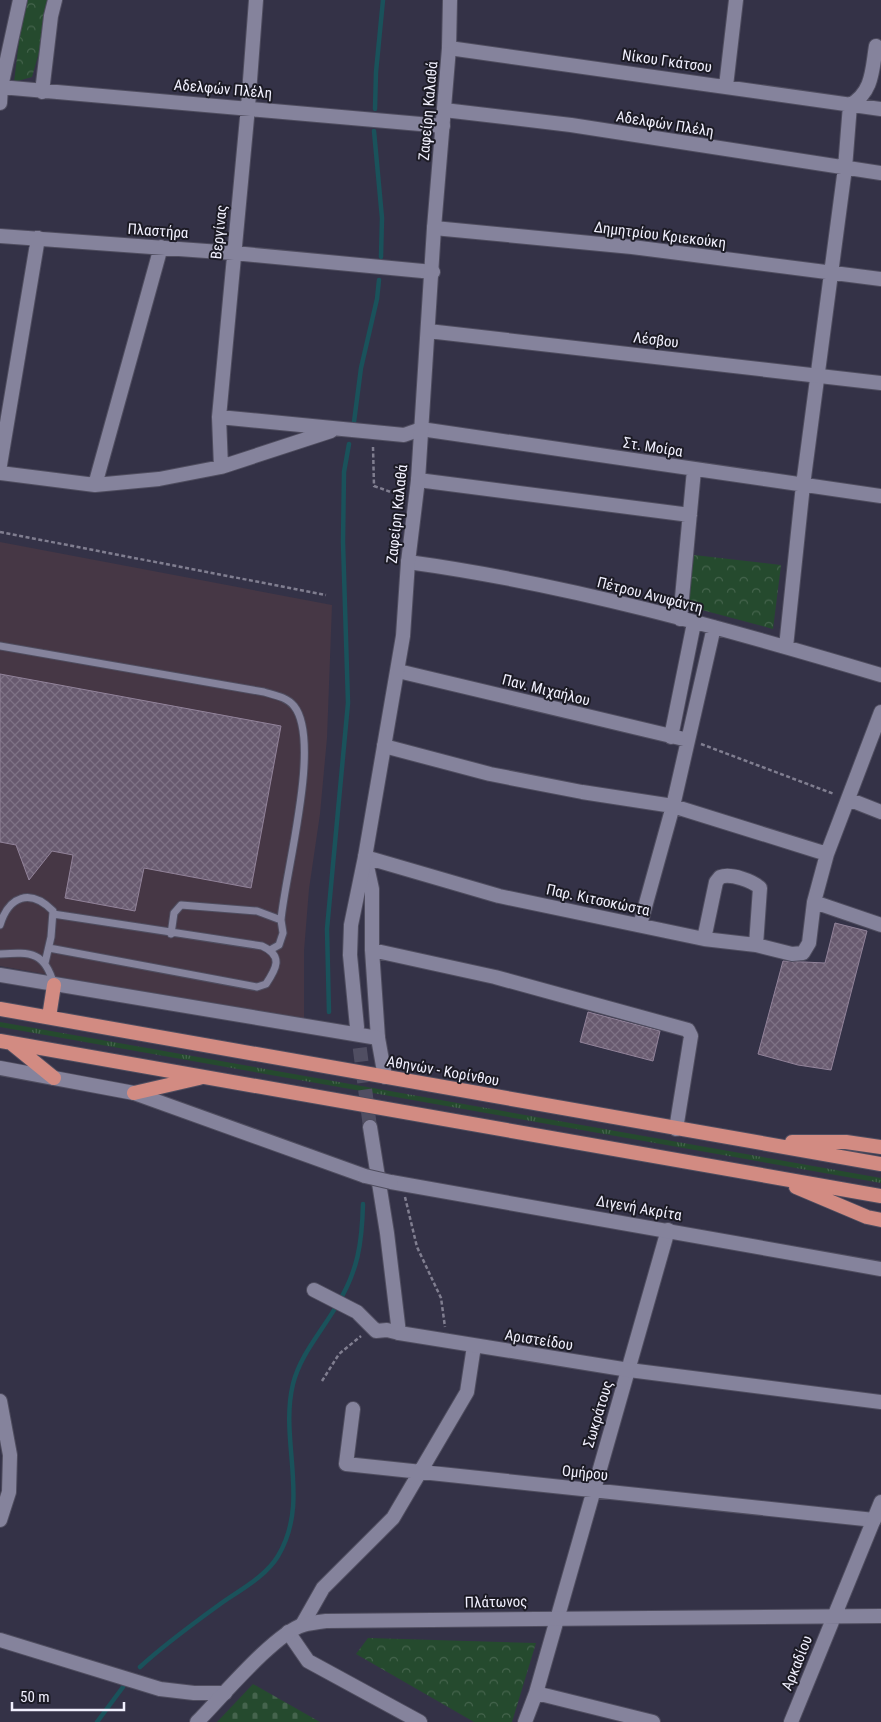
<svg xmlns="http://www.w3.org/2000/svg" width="881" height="1722" font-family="'Roboto Condensed',sans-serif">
<defs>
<pattern id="grass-tufts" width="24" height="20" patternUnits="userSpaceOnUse" patternTransform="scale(1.25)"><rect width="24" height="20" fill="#254a2e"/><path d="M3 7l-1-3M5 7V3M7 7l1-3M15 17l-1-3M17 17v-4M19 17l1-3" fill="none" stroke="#45644d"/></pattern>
<pattern id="forest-crowns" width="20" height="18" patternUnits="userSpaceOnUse" patternTransform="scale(1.25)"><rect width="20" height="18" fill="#254a2e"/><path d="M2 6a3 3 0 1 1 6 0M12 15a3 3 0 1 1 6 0" fill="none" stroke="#45644d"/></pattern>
<pattern id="cemetery-stones" width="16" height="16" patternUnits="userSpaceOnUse" patternTransform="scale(1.25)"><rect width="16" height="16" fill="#254a2e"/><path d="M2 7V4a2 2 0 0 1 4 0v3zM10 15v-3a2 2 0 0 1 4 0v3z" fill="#45644d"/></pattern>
<pattern id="building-cross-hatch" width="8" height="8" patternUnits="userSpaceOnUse" patternTransform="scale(1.25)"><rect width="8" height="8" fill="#685a6f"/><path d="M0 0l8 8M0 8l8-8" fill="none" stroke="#7e7285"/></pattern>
</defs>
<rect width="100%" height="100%" fill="#343247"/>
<!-- commercial -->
<path fill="#463745" d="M 0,542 L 332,605 L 327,738 L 320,814 L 309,889 L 304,951 L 304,1021 L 0,966 Z"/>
<!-- grass -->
<path fill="url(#grass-tufts)" d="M 0,1022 L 881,1178 L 881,1183 L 0,1027 Z"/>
<!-- forest -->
<path fill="url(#forest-crowns)" d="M 24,0 L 54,0 L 32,77 L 14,82 Z
M 694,555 L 781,565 L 773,629 L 687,606 Z
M 368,1638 L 536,1643 L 512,1722 L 474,1722 L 356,1654 Z"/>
<!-- cemetery -->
<path fill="url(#cemetery-stones)" d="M 253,1684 L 320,1722 L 217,1722 Z"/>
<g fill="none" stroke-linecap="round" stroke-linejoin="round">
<!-- stream -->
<path stroke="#1a525b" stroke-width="4.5" d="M 375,109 L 376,72 L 383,0
M 374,131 L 382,218 L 381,257
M 354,422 L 361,368 L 377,299 L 379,280
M 329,1012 L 327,929 L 348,703 L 343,542 L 344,472 L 349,444
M 140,1667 C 166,1643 194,1623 223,1602 C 242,1589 266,1576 278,1556 C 311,1501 279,1441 293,1384 C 300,1355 322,1331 337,1305 C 358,1271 362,1243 363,1204
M 97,1722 L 123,1687"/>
</g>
<!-- building -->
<path fill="url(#building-cross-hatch)" stroke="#92839a" d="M 0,674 L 281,726 L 251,888 L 144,868 L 135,911 L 65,898 L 73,855 L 52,851 L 29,880 L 16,845 L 0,842 Z
M 835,923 L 867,931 L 831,1070 L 798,1065 L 758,1054 L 783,961 L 825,963 Z
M 588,1012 L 660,1031 L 653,1061 L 580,1042 Z"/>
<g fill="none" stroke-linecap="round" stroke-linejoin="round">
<!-- tertiary-tunnel -->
<path stroke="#504e62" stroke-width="14" stroke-dasharray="14 7" stroke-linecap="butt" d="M 357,1027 L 370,1127"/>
<!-- service casing -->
<g stroke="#4f4d5f" stroke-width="9">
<path id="service" d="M 0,646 L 264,692 C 274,695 287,697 294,706 C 322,741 285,873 281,920
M 0,925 C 9,896 30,888 53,911 L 51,937 L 45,963
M 171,934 L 174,913 L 181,905 L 257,911 L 281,920 L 283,933 L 279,945 L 270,950
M 49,948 L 257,987 L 266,984 C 276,969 284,956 262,946 L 53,914
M 0,954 C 32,952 45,952 54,985"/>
</g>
<!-- minor casing -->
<g stroke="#4f4d5f" stroke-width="16">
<path id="minor" d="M 449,48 L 881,109
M 726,86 L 736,0
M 0,87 L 443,126
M 42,92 L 51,16 L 55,0
M 0,103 L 1,87 L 20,0
M 444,110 L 571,125 L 881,173
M 434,228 L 632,247 L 881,279
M 0,236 L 234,253 L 433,272
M 219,417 L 404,435 L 421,429 L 881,496
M 0,465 L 38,238
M 221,467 L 219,417 L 248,107 L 256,0
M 0,473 L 95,485 L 159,479 L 221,467 L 331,431
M 418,480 L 690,515
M 95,485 L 161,247
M 408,562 C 569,584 726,629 881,675
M 680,619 L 694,470
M 786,647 L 803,485 L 845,168 L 850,105 C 873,92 872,70 876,46
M 398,671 L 688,740
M 671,737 L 694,623
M 384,746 L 490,774 L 582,792 L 673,806 L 827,854
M 848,799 L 881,812
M 814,902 L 881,925
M 640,925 L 673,806 L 714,627
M 704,939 L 716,882 L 720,877 C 731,873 753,881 760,888 L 756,945
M 372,950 L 495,977 L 688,1030 L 691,1036 L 676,1129
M 378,1038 L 372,950 L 372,889 L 365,857 L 499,896 L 704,939 L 756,945 L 792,954 L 803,953 L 809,943 L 814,902 L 827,854 L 881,712
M 314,1290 L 357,1312 L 376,1331 L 387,1330 L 399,1333
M 0,1401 L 10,1455 L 9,1492 L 0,1520
M 353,1409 L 346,1464 L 874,1520
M 302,1625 L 323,1588 L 393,1518 L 467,1392 L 474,1346
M 288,1632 L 308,1661 L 420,1722
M 0,1640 L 160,1689 L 194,1693 L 225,1693
M 536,1693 L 653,1722
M 525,1722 L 536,1693 L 668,1230"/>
</g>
<!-- tertiary casing -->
<g stroke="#4f4d5f" stroke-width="16">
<path id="tertiary" d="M 428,331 L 881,383
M 0,975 L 378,1038 L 385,1077
M 357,1027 L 350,955 L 351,925 L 365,857 L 403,636 L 408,562 L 418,480 L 434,228 L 449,48 L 450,0
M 0,1068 L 134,1093 L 365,1176
M 370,1127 L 387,1233 L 399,1333 L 629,1370 L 881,1402
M 391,1182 L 881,1269
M 197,1722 C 220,1699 274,1634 303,1625 C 310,1623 318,1622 326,1621 L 881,1616
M 791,1722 L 881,1502"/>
</g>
<!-- trunk casing -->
<g stroke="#4f4d5f" stroke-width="16">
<path id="trunk" d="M 0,1009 L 881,1164
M 49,1017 L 54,985
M 0,1041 L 881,1196
M 11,1043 L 54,1078
M 134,1093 L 199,1078
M 792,1142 L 846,1142 L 881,1147
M 796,1187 L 867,1217 L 881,1220"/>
</g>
<!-- path -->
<path stroke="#807e90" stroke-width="2.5" stroke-dasharray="4 2.5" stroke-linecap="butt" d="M 373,447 L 374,486 L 402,496
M 0,532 L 326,595
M 701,744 L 834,794
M 405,1197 L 417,1247 L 441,1298 L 445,1327
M 322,1381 L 339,1354 L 361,1336"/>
<!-- service -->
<use href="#service" stroke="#85839c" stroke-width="7"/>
<!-- minor -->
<use href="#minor" stroke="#85839c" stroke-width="14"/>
<!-- tertiary -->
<use href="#tertiary" stroke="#85839c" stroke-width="14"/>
<!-- trunk -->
<use href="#trunk" stroke="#d28b82" stroke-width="14"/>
<!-- tertiary-bridge casing -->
<g stroke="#4f4d5f" stroke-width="16" stroke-linecap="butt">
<path id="tertiary-bridge" d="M 365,1176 L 391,1182"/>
</g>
<!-- tertiary-bridge -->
<use href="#tertiary-bridge" stroke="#85839c" stroke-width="14"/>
</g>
<g text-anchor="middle" stroke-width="4" stroke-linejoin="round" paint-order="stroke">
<!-- street labels -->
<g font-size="15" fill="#f1f0fe" stroke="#1c1b25">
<text transform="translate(667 61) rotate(8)" y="5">Νίκου Γκάτσου</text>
<text transform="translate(223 89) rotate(5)" y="5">Αδελφών Πλέλη</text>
<text transform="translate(428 111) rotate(-85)" y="5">Ζαφείρη Καλαθά</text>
<text transform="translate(665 124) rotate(9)" y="5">Αδελφών Πλέλη</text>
<text transform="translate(158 231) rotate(4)" y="5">Πλαστήρα</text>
<text transform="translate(219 232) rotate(-84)" y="5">Βεργίνας</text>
<text transform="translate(660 235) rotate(7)" y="5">Δημητρίου Κριεκούκη</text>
<text transform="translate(656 340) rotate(7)" y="5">Λέσβου</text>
<text transform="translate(653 447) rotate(9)" y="5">Στ. Μοίρα</text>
<text transform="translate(397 514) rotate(-84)" y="5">Ζαφείρη Καλαθά</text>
<text transform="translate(650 595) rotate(14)" y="5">Πέτρου Ανυφάντη</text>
<text transform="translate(546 690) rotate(14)" y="5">Παν. Μιχαήλου</text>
<text transform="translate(598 900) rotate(12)" y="5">Παρ. Κιτσοκώστα</text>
<text transform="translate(443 1071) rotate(10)" y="5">Αθηνών - Κορίνθου</text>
<text transform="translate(639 1208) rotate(10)" y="5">Διγενή Ακρίτα</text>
<text transform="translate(539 1340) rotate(9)" y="5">Αριστείδου</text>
<text transform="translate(598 1414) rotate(-73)" y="5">Σωκράτους</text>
<text transform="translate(585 1473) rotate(6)" y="5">Ομήρου</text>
<text transform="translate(496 1602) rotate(-1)" y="5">Πλάτωνος</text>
<text transform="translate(797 1663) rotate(-68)" y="5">Αρκαδίου</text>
</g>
</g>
<!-- scale -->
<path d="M12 1702v8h112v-8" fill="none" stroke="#f1f0fe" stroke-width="2.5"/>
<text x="20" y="1702" font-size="15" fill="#f1f0fe" stroke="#1c1b25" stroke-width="4" paint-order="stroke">50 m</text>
</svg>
